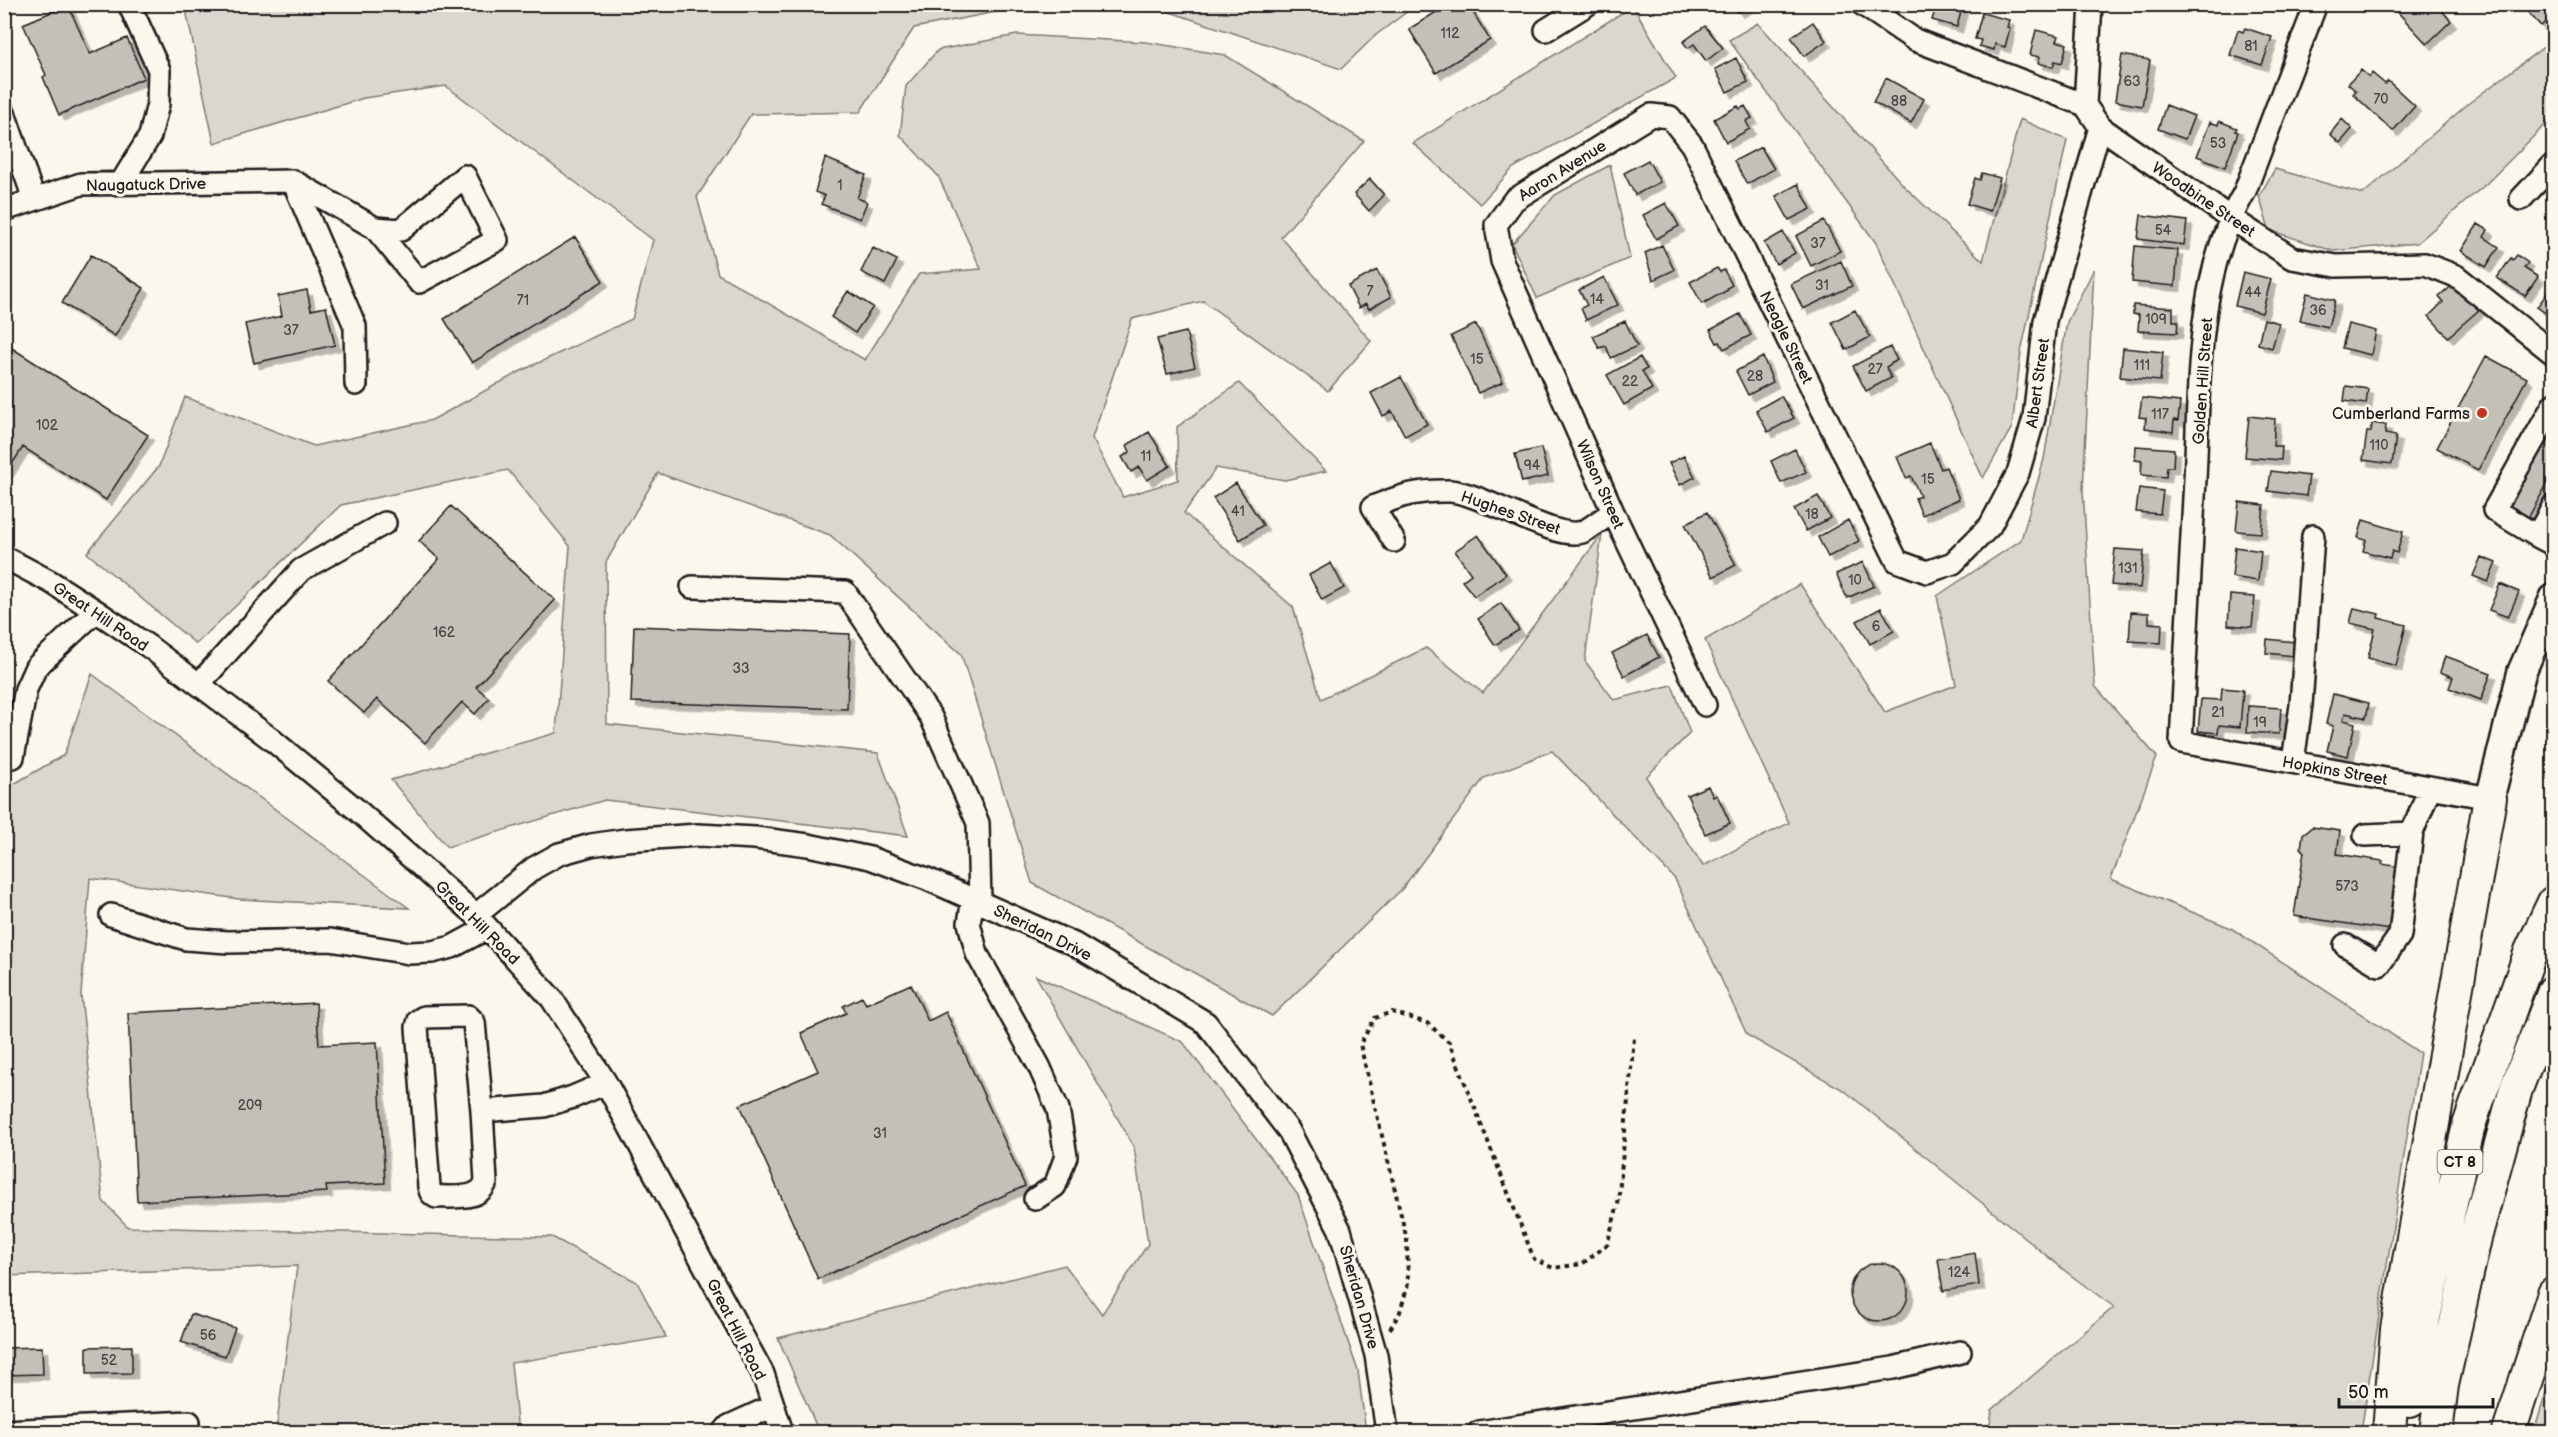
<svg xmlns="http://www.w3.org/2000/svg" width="2558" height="1437" font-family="'Balsamiq Sans',sans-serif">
<defs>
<filter id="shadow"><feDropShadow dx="5.5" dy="5.5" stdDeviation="0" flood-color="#0004"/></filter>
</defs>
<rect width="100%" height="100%" fill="#fbf7ec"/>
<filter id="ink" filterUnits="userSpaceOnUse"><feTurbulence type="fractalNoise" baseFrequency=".0167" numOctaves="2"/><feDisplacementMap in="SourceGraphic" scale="12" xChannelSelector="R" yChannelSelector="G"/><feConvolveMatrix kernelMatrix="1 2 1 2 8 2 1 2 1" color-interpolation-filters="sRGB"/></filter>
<g filter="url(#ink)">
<!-- green -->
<path fill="#dad7ce" stroke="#7b7a75" stroke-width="1.5" d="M 185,5 L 1416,5 L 1376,35 L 1341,69 L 1167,11 L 1016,8 L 914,28 L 860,112 L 751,114 L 697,197 L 718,274 L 865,360 L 919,274 L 981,269 L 938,176 L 900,135 L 906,86 L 938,50 L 1017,35 L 1146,42 L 1225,55 L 1364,141 L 1281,237 L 1371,341 L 1328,391 L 1203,301 L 1132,319 L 1092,438 L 1123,497 L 1178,480 L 1177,427 L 1239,383 L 1326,471 L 1285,480 L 1216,468 L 1184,513 L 1293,607 L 1321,699 L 1426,648 L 1483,693 L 1602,534 L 1585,661 L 1614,700 L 1672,685 L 1690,733 L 1646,777 L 1703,866 L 1789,823 L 1705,640 L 1800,584 L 1885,712 L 1956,685 L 1937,596 L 2021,540 L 2044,459 L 2067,322 L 2094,269 L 2083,490 L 2095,686 L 2157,757 L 2111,879 L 2231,928 L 2420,1053 L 2361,1432 L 1989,1432 L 1992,1410 L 2114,1307 L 2069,1274 L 1845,1091 L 1747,1035 L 1675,879 L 1552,751 L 1484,778 L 1402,889 L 1272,1016 L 1032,883 L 961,654 L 830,535 L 658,473 L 606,562 L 607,724 L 878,753 L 908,836 L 605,800 L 447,847 L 391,780 L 556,733 L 570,546 L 508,470 L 341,505 L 196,644 L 87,553 L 159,466 L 185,397 L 314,446 L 432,420 L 521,371 L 632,319 L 653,240 L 446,86 L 364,98 L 214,143 Z
M 1633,6 L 1676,78 L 1513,168 L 1480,204 L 1413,143 Z
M 1758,23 L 1905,187 L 1983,261 L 2020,119 L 2067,140 L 2021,352 L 2012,427 L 1983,478 L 1876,243 L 1729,40 Z
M 2553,40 L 2553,117 L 2486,184 L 2417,243 L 2333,251 L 2269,230 L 2259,196 L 2275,169 L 2363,194 L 2469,103 Z
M 1610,165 L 1630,258 L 1537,298 L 1512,244 L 1555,195 Z
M 92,674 L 409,908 L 239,899 L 90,878 L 81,995 L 103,1201 L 128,1227 L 552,1237 L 637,1282 L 666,1337 L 511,1363 L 518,1432 L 276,1432 L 297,1266 L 5,1276 L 5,789 L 64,755 Z
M 1036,976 L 1183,1042 L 1298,1195 L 1358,1371 L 1366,1432 L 819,1432 L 778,1338 L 1065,1265 L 1102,1314 L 1148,1244 L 1134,1147 Z
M 2553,1369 L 2553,1432 L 2534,1432 Z"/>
<!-- building -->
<path fill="#c3c0b8" stroke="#1c1c1c" stroke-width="1.5" filter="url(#shadow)" d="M 1449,4 L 1468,4 L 1490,40 L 1436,73 L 1409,29 Z
M 1733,4 L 1751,4 L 1738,12 Z
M 1937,4 L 1963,4 L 1957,27 L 1932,20 Z
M 2396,4 L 2436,4 L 2451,21 L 2427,44 L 2393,7 Z
M 2520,4 L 2554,4 L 2554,21 L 2551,23 L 2548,20 L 2541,26 Z
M 68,5 L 90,54 L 127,38 L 144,78 L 59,115 L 43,77 L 46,75 L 23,24 Z
M 1982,13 L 2009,20 L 2007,27 L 2010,28 L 2005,47 L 1995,44 L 1994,50 L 1979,46 L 1981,40 L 1975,39 Z
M 1813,22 L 1826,41 L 1804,56 L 1791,37 Z
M 1705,26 L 1723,48 L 1706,61 L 1694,44 L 1688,48 L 1683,42 Z
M 2245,28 L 2272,37 L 2262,65 L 2230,55 L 2238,30 L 2243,32 Z
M 2036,30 L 2059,36 L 2057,41 L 2067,44 L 2062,63 L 2055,61 L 2053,67 L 2038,63 L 2040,57 L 2030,55 Z
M 2122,55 L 2150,60 L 2142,106 L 2115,101 Z
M 1736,58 L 1748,82 L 1727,92 L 1715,69 Z
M 2361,70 L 2369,77 L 2372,73 L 2385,84 L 2388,81 L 2415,106 L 2393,131 L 2353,94 L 2356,91 L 2348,84 Z
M 1886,78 L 1924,99 L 1911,123 L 1873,102 Z
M 2166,105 L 2194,116 L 2185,139 L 2158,129 Z
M 1738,106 L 1740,109 L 1745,106 L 1752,118 L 1746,121 L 1750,129 L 1726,142 L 1714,119 Z
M 2342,119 L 2352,129 L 2340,143 L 2330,134 Z
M 2219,121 L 2237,128 L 2235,131 L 2238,132 L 2225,167 L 2197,156 L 2210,122 L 2218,125 Z
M 1761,147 L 1774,169 L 1747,184 L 1734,161 Z
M 825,158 L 866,175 L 857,198 L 867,202 L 860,219 L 821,204 L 825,196 L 815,192 Z
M 1648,160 L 1660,182 L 1635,195 L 1624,173 Z
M 1982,173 L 2000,178 L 1990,211 L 1967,204 L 1975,178 L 1980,180 Z
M 1370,179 L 1384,195 L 1369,211 L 1354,194 Z
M 1798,184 L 1811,209 L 1789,220 L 1776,196 Z
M 1666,203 L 1679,226 L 1656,239 L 1643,215 Z
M 2141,215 L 2187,221 L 2184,245 L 2138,239 Z
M 1824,221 L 1840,251 L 1811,266 L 1796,236 Z
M 2478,224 L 2488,230 L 2484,237 L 2499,247 L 2486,267 L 2461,251 Z
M 1783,232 L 1795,253 L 1776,264 L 1764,243 Z
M 575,237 L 603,281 L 472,363 L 444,319 Z
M 1662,245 L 1674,270 L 1653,280 L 1645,253 Z
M 2135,246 L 2178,250 L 2175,286 L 2132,282 Z
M 873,248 L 897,260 L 885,284 L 861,272 Z
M 91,255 L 144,288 L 115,336 L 62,303 Z
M 2517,255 L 2528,263 L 2524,268 L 2538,277 L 2525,296 L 2497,278 L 2511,258 L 2513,260 Z
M 1841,261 L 1852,286 L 1803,309 L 1791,284 Z
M 1717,268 L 1720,272 L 1724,270 L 1732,285 L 1727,288 L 1728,290 L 1702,304 L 1690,282 Z
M 1377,270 L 1391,297 L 1369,309 L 1366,304 L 1359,308 L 1348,286 Z
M 2243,272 L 2271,279 L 2262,313 L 2235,306 Z
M 1604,277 L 1618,305 L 1586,320 L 1581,308 L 1587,305 L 1579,290 Z
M 2456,282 L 2480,309 L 2448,337 L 2429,316 L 2443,302 L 2439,297 Z
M 2551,288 L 2554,290 L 2554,319 L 2537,307 Z
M 307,290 L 311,310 L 326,307 L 335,345 L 254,363 L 245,324 L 282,316 L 278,296 Z
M 848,291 L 873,307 L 855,333 L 831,317 Z
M 2307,293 L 2335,300 L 2328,327 L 2300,320 Z
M 2133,305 L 2173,308 L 2173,321 L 2178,321 L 2177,333 L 2138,331 L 2139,315 L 2133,314 Z
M 1855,310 L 1870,337 L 1846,350 L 1832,322 Z
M 1740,314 L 1751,335 L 1724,349 L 1720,342 L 1717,343 L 1710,330 Z
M 2264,319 L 2279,323 L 2272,348 L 2258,344 Z
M 1625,321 L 1637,346 L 1611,358 L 1606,346 L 1599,348 L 1593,336 Z
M 1476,324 L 1503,382 L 1478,393 L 1451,336 Z
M 2348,324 L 2376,331 L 2371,355 L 2342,348 Z
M 1186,332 L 1195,367 L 1167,374 L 1157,339 Z
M 7,345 L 148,435 L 106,500 L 23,447 L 7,472 L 4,471 L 4,349 Z
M 1890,347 L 1897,360 L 1886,367 L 1891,378 L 1866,391 L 1853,366 Z
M 2123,348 L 2163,352 L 2160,381 L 2120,377 Z
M 2486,356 L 2527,378 L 2478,470 L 2437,448 Z
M 1640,357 L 1647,369 L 1642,371 L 1652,389 L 1624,405 L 1607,375 Z
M 1763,357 L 1773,382 L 1748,395 L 1736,371 Z
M 1401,377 L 1427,424 L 1405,436 L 1392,411 L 1383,416 L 1371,393 Z
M 2346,386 L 2368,389 L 2366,404 L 2344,401 Z
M 1781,396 L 1794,418 L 1768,432 L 1756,410 Z
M 2142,398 L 2180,402 L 2178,421 L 2174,420 L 2173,432 L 2145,428 L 2146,418 L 2139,417 Z
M 2249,416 L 2275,419 L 2273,446 L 2282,446 L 2281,460 L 2245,457 Z
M 2372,423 L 2386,425 L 2385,434 L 2396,436 L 2392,464 L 2363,460 L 2367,432 L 2371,432 Z
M 2554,423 L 2554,472 L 2528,518 L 2507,507 Z
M 1149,432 L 1170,466 L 1147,480 L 1139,467 L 1131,472 L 1122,457 L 1130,452 L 1127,445 Z
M 1930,443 L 1941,469 L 1946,467 L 1959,499 L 1922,515 L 1915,498 L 1920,496 L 1911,476 L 1906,478 L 1897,457 Z
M 2136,446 L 2174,449 L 2173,467 L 2167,467 L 2166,477 L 2141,475 L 2142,461 L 2135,460 Z
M 1541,448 L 1548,476 L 1522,482 L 1515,454 Z
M 1795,449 L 1806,472 L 1781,483 L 1771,461 Z
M 1684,456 L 1695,477 L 1680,485 L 1669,463 Z
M 2271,471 L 2309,476 L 2306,496 L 2268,491 Z
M 1236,483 L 1263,525 L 1240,540 L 1213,498 Z
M 2139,488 L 2163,491 L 2160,514 L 2136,512 Z
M 1818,496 L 1830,518 L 1806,531 L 1794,509 Z
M 2239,502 L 2264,505 L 2261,533 L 2236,531 Z
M 451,506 L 555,600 L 476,687 L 489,698 L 475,714 L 462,702 L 425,743 L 377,699 L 364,713 L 328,681 L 439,559 L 419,541 Z
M 1707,512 L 1736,565 L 1713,577 L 1685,524 Z
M 1848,520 L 1859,541 L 1828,557 L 1818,537 Z
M 2363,520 L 2403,532 L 2397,553 L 2392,551 L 2390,558 L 2363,551 L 2366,540 L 2358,538 Z
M 1478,535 L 1506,574 L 1474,596 L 1462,581 L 1471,574 L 1455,551 Z
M 2235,547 L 2261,551 L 2258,581 L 2232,577 Z
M 2115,549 L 2144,551 L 2140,588 L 2111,585 Z
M 2481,557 L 2496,563 L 2488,582 L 2473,576 Z
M 1863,562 L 1874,586 L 1847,598 L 1836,574 Z
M 1331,563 L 1344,588 L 1322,600 L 1309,575 Z
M 2500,584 L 2519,592 L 2508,617 L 2489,610 Z
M 2230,595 L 2255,597 L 2252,627 L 2228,625 Z
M 1501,603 L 1519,630 L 1495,645 L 1478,619 Z
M 1881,608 L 1894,631 L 1870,644 L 1857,621 Z
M 2354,608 L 2379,614 L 2378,618 L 2406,625 L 2396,666 L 2368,658 L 2375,629 L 2350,623 Z
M 2131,612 L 2149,613 L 2149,623 L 2162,624 L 2161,643 L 2129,641 Z
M 634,626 L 850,634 L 847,709 L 631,702 Z
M 1647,635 L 1659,657 L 1624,676 L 1612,653 Z
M 2267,639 L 2295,642 L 2293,656 L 2266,653 Z
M 2445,656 L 2491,673 L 2481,700 L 2449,688 L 2453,677 L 2440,672 Z
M 2222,688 L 2243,690 L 2240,727 L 2219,725 L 2218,733 L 2198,731 L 2201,699 L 2221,700 Z
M 2333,694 L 2369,703 L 2366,718 L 2345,713 L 2343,720 L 2355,723 L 2348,756 L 2327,751 L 2333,726 L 2326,724 Z
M 2248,706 L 2281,708 L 2279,734 L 2247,732 Z
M 1708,786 L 1713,797 L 1717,795 L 1730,823 L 1705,834 L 1687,795 Z
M 2312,827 L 2340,831 L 2337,854 L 2383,861 L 2382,864 L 2406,868 L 2397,931 L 2294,916 L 2304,851 L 2301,848 L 2303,834 Z
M 911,984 L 928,1021 L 946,1012 L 1025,1186 L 818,1279 L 740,1105 L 818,1071 L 801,1033 L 846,1013 L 843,1006 L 862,997 L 866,1004 Z
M 316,1003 L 319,1045 L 377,1042 L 385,1183 L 326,1186 L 327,1192 L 137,1201 L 128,1013 Z
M 1975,1253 L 1979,1285 L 1943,1291 L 1938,1259 Z
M1850 1292a29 29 0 1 1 58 0a29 29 0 1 1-58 0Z
M 191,1314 L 235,1328 L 225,1356 L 181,1342 Z
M 132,1346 L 132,1373 L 87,1374 L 87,1347 Z
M 42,1347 L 43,1374 L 4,1375 L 4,1348 Z"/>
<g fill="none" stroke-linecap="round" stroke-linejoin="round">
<!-- minor casing -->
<g stroke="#1c1c1c" stroke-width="26">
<path id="minor" d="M 1862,4 L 1915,40 L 2085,105 L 2100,127 L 2229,217 L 2292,258 L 2336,266 L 2425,264 L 2456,276 L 2554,354
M 2316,4 L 2245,191 C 2195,276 2200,383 2195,479 C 2190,567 2186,654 2181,742 L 2490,798
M 1546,30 L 1588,4
M 2085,105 L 2091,4
M 4,113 L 34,199
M 293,181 L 355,326 L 356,384
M 121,183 L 150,136 L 158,104 L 159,70 L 129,4
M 2521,199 L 2554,164
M 4,210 L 81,184 L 293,181 L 375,228 L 419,282 L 497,240 L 465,176 L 401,230 L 375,228
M 2554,505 L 2537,536 L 2554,545
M 2537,536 L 2494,510 L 2554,404
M 1394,541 L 1373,507 C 1402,495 1418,490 1450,491 C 1482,493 1556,541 1582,532 C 1592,528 1603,518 1613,512
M 4,557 L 51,582 L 96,611 L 148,646 L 271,739 L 357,810 L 476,915 L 552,999 L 606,1083 L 763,1374 L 782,1432
M 692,587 L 845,592 L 931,717 L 978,823 L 980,902
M 199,684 L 301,570 L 385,523
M 1705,705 L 1613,512 L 1502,261 L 1496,225 L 1514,200 L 1651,115 L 1670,117 L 1692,145 L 1897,561 L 1927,572 L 1953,563 L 1990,526 L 2018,473 L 2034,418 L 2045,321 L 2100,127
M 13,757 L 26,689 L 36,667 L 96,611
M 2293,762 L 2301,705 L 2313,536
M 2365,835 L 2412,833 L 2430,787
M 973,899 L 969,923 L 977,954 L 1039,1066 L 1058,1109 L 1066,1156 L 1055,1186 L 1035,1199
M 111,915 L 186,939 L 228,942 L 330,940 L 409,953 L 432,952 L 452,947 L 487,928
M 476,915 L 534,868 L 559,854 L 591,845 L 625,840 L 698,835 L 755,838 L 808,845 L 870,858 L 927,879 L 1074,944 L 1206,1023 L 1289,1131 L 1340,1230 L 1376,1355 L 1387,1432
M 2345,945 L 2379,965 L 2400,935 L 2412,833
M 482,1111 L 474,1022 L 468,1016 L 424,1017 L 419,1020 L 417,1027 L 429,1187 L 431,1193 L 436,1197 C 454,1196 479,1201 486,1182 L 482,1111 L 544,1106 L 573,1097 L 606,1083
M 4,1431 L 189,1422
M 724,1432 L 729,1426 L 773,1406
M 1479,1432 L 1893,1368 L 1960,1352"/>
</g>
<!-- major casing -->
<g stroke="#1c1c1c" stroke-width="32">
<path id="major" d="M 2490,798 L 2522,671 L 2554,598"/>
</g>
<!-- highway casing -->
<g stroke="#1c1c1c" stroke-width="36">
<path id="highway" d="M 2410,1401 L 2424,1317 L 2469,1125 L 2531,951 L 2554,902
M 2389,1432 L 2397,1329 L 2490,798
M 2436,1432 L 2442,1385 L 2475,1238 L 2516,1089 L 2554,991
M 2509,1432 L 2554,1293"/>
</g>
<!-- path -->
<path stroke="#1c1c1c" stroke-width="4" stroke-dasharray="4.5 4.5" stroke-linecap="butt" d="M 1390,1329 L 1400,1312 L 1408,1284 L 1407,1240 L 1360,1044 L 1375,1018 L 1392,1012 L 1427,1023 L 1449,1042 L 1534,1259 L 1553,1268 L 1582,1264 L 1607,1245 L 1618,1204 L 1634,1038"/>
<!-- minor -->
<use href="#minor" stroke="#fbf7ec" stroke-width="21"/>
<!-- major -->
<use href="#major" stroke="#fbf7ec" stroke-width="27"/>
<!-- highway -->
<use href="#highway" stroke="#fbf7ec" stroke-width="32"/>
</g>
</g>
<!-- markers -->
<circle fill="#c8321e" stroke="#fbf7ec" stroke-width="2" cx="2482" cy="413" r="6"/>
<g text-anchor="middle" stroke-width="6" stroke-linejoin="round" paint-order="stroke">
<!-- number labels -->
<g font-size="14" fill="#464543">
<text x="1450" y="38">112</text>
<text x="2251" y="51">81</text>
<text x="2132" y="86">63</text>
<text x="2381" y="104">70</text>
<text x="1899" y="106">88</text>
<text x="2218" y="148">53</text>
<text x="840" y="190">1</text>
<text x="2163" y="235">54</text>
<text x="1818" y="248">37</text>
<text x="1822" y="290">31</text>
<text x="1370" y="296">7</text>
<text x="2253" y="297">44</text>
<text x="1597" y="304">14</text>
<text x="523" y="305">71</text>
<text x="2318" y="315">36</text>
<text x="2156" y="324">109</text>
<text x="291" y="335">37</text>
<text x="1477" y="364">15</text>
<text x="2142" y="370">111</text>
<text x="1875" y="374">27</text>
<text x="1755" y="381">28</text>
<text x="1630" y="386">22</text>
<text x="2160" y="419">117</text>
<text x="47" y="430">102</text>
<text x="2379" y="450">110</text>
<text x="1146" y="461">11</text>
<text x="1532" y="470">94</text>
<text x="1928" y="484">15</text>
<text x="1238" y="516">41</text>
<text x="1812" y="519">18</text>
<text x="2128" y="573">131</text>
<text x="1855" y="585">10</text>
<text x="1876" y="631">6</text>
<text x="444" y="637">162</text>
<text x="741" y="673">33</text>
<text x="2218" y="717">21</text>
<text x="2260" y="727">19</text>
<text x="2347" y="891">573</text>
<text x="250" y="1110">209</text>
<text x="880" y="1138">31</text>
<text x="1959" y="1277">124</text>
<text x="208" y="1340">56</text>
<text x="109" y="1365">52</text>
</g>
<!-- shield labels -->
<rect fill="#fbf7ec" stroke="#5f5e5a" stroke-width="1.5" x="2437.5" y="1150" width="45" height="24" rx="4.5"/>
<g font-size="15" font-weight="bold" fill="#1c1c1c">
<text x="2460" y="1167">CT 8</text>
</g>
<!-- street labels -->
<g font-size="16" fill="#1c1c1c" stroke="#fbf7ec">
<text transform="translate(1562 170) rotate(-32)" y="6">Aaron Avenue</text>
<text transform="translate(146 184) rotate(-1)" y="6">Naugatuck Drive</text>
<text transform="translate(2204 199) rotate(34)" y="6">Woodbine Street</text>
<text transform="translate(1787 337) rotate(64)" y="6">Neagle Street</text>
<text transform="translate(2202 381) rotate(-86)" y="6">Golden Hill Street</text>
<text transform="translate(2037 383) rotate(-82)" y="6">Albert Street</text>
<text transform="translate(1601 484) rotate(66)" y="6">Wilson Street</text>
<text transform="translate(1511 512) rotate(19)" y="6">Hughes Street</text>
<text transform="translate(101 616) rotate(34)" y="6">Great Hill Road</text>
<text transform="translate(2335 770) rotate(10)" y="6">Hopkins Street</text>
<text transform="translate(478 922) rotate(45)" y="6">Great Hill Road</text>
<text transform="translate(1043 932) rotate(26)" y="6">Sheridan Drive</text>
<text transform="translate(1360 1297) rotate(74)" y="6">Sheridan Drive</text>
<text transform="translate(737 1329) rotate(63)" y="6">Great Hill Road</text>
</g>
<!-- poi labels -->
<g font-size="16" fill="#1c1c1c" stroke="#fbf7ec" text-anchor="end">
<text x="2470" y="419">Cumberland Farms</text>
</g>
</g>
<!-- margin -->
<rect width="2558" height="1437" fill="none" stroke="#fbf7ec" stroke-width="24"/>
<rect x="12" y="12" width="2534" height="1413" fill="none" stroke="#1c1c1c" stroke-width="2" filter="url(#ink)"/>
<!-- scale -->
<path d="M2339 1398v9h154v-9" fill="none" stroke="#1c1c1c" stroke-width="3"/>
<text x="2348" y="1398" font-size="18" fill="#1c1c1c" stroke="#fbf7ec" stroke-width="4.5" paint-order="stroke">50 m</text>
</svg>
